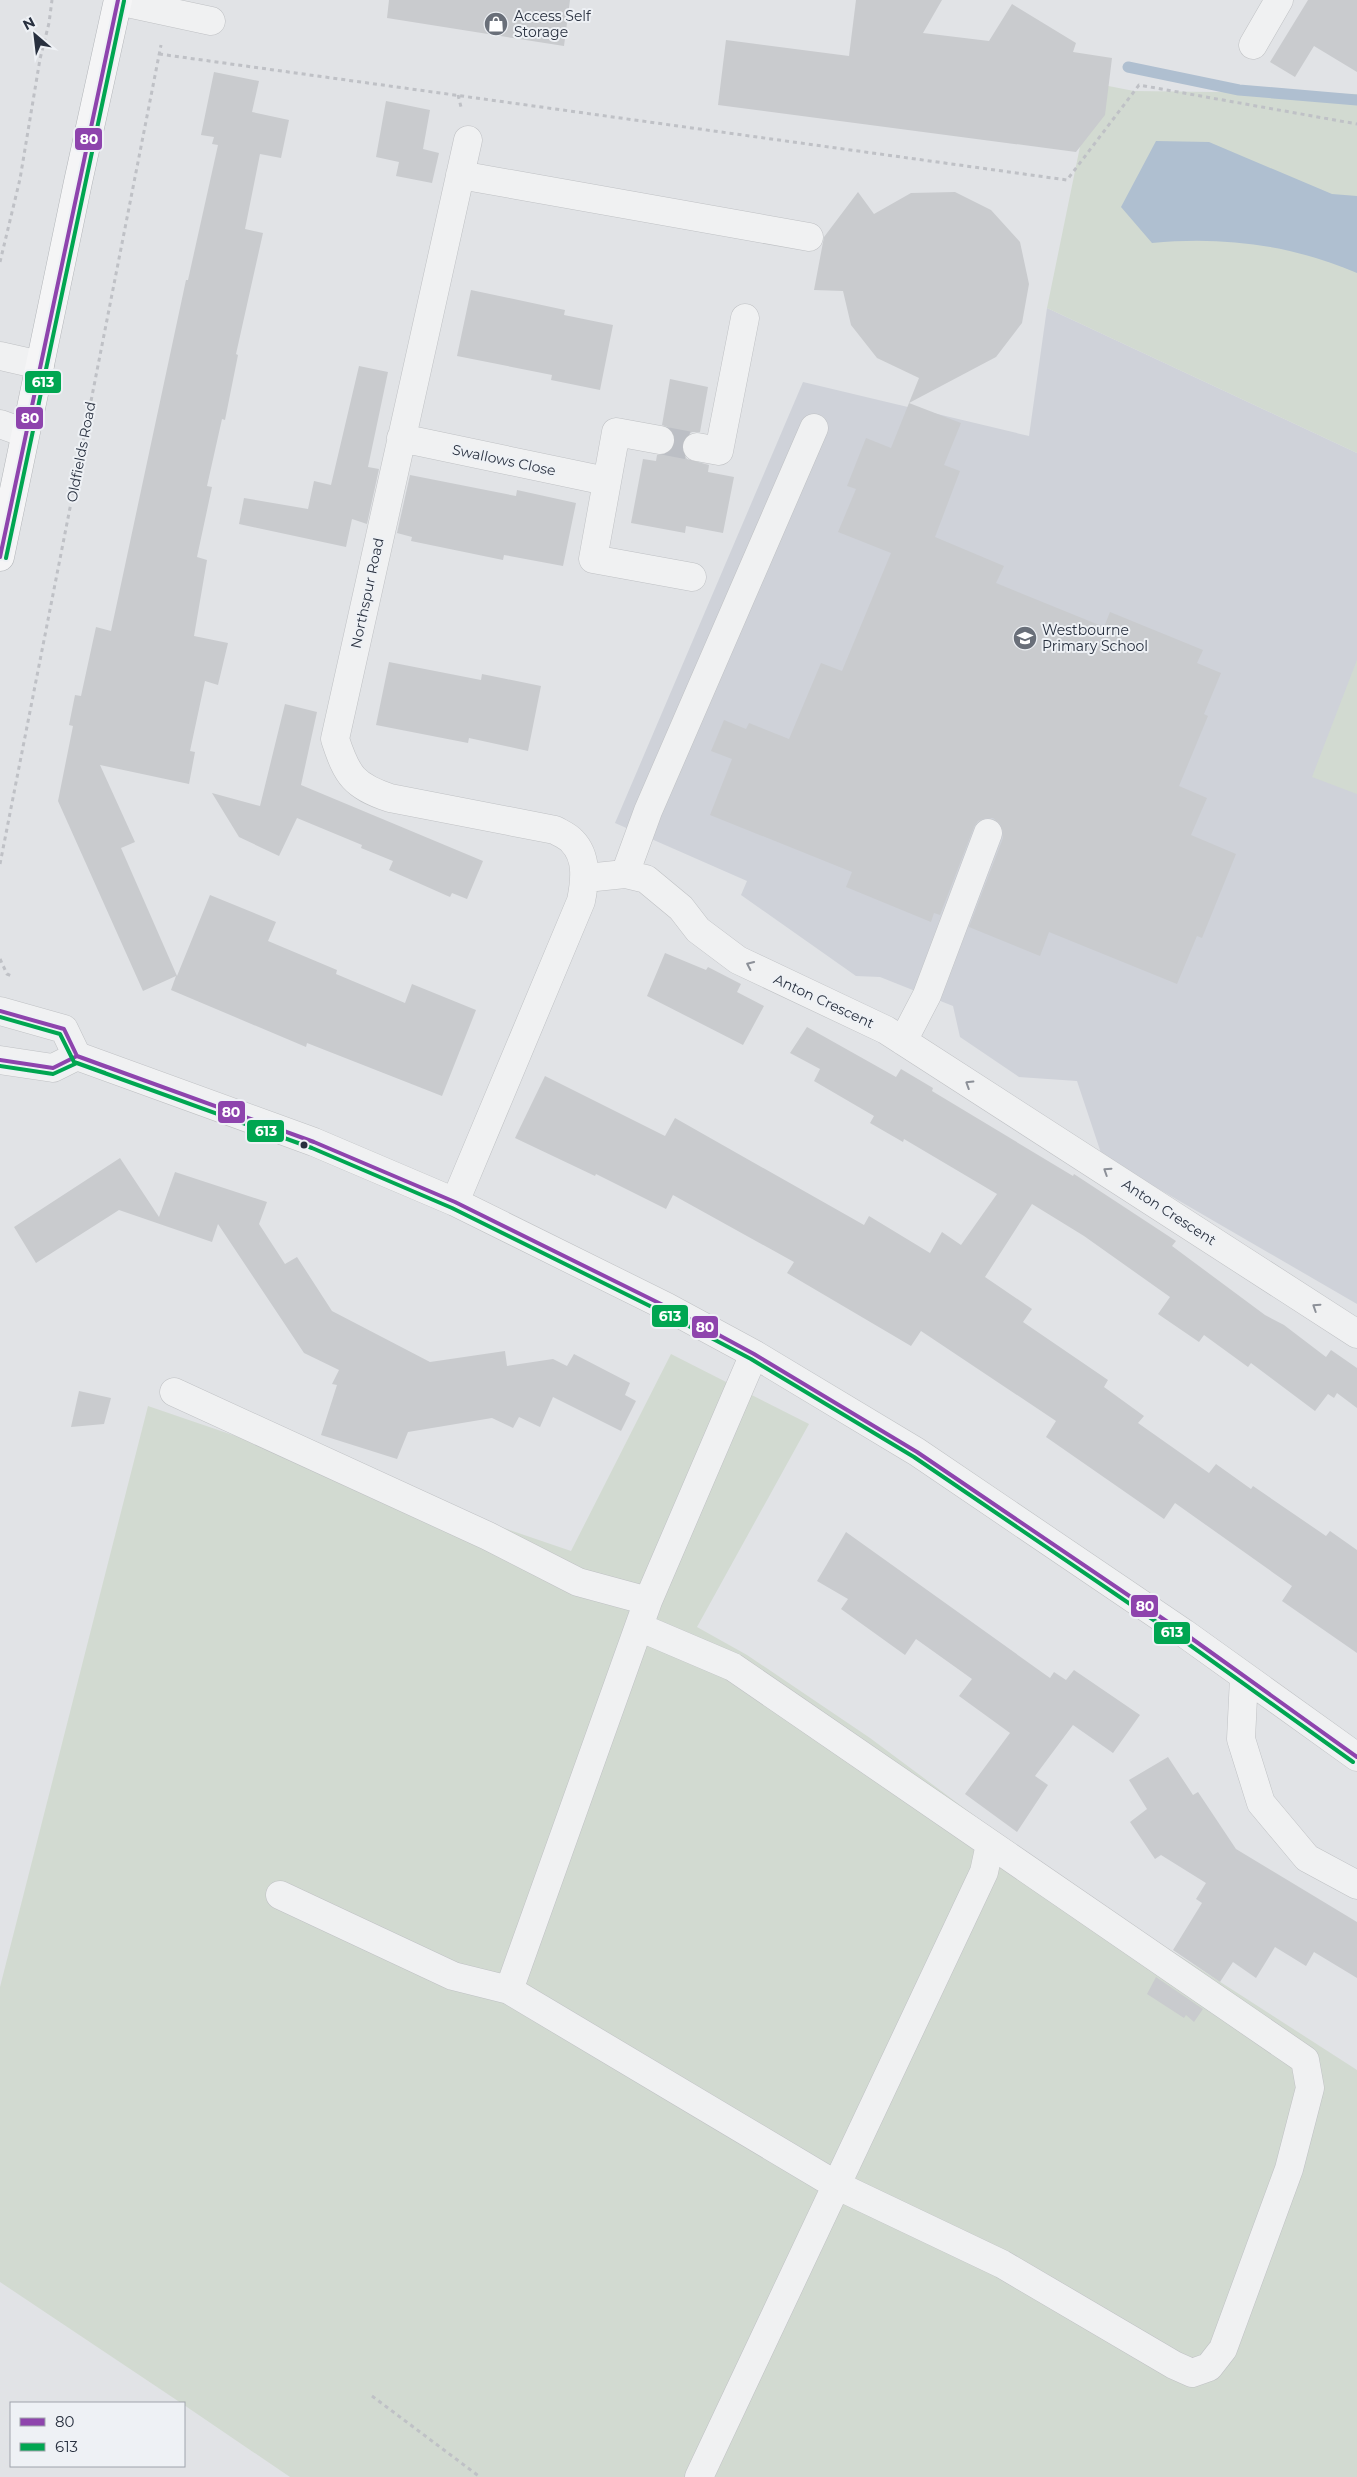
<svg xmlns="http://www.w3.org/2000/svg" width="1357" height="2477" font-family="Montserrat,sans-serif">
<rect width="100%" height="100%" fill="#e1e3e6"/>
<!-- built -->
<path fill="#cfd2d9" d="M 1047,308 L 1357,453 L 1357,1304 L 1102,1156 L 1077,1081 L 1019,1077 L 960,1037 L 953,1006 L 880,977 L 856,976 L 741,895 L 747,881 L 615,823 L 803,382 L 1029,436 Z"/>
<!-- green -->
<path fill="#d2dad1" d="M 1093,83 L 1134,91 L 1357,94 L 1357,453 L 1047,308 Z
M 1357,660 L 1357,794 L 1312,777 Z
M 671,1354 L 809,1424 L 697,1627 L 747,1655 L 870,1738 L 1054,1875 L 1357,2070 L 1357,2477 L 290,2477 L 184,2405 L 184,2403 L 181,2403 L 0,2282 L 0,1987 L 148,1406 L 571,1551 Z"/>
<!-- water -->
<path fill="#afbfd0" d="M 1156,141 L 1209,142 L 1332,194 L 1357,196 L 1357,273 C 1292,245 1223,236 1152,243 L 1121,207 Z"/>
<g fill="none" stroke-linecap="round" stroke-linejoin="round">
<!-- stream -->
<path stroke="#afbfd0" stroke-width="11" d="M 1128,67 L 1239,90 L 1357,100"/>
</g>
<!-- building -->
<path fill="#c9cbce" d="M 389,0 L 570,0 L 564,46 L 387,18 Z
M 856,0 L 942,0 L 923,33 L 989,41 L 1012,4 L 1076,43 L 1073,52 L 1112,58 L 1105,115 L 1076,152 L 718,105 L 726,40 L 849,56 Z
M 1308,0 L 1357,0 L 1357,72 L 1314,46 L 1295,77 L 1270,62 Z
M 214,72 L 259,81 L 252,112 L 289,120 L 281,158 L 260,154 L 245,229 L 263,233 L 236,354 L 238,355 L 225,420 L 222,419 L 207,486 L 212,487 L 197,557 L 207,560 L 194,636 L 228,643 L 218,685 L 205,681 L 190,751 L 195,752 L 189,784 L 100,765 L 135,842 L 121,848 L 177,976 L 210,895 L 276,922 L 268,941 L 337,970 L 336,974 L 405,1003 L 412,984 L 476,1010 L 442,1096 L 307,1043 L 306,1047 L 171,990 L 176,976 L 143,991 L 58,801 L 73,726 L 69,725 L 75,695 L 81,696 L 96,627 L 111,631 L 186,280 L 188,280 L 218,145 L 212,144 L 214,137 L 201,135 Z
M 386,101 L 430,110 L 423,149 L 439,153 L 432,183 L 396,176 L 399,162 L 376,157 Z
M 858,192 L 874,214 L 911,193 L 955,192 L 991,210 L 1020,242 L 1029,284 L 1022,323 L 996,357 L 909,403 L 919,378 L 877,358 L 851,325 L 843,291 L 814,290 L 824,237 Z
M 471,290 L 565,310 L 564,315 L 613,325 L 600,390 L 551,380 L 552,375 L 457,356 Z
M 359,366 L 388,372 L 368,467 L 379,469 L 367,524 L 352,519 L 346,547 L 239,524 L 244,498 L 308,509 L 314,481 L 331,485 Z
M 670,379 L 708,387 L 700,432 L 692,432 L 685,437 L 682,444 L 682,452 L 687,459 L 709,465 L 708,472 L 734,477 L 723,533 L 686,526 L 685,533 L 631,523 L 643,459 L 656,461 L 657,455 L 666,454 L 672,450 L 675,443 L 674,434 L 670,428 L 662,425 Z
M 909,403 L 961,423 L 944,465 L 960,471 L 935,537 L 1004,566 L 996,583 L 1104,627 L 1110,612 L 1203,650 L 1197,663 L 1221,673 L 1204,714 L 1208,716 L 1179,786 L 1207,798 L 1191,835 L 1236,854 L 1202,938 L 1197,936 L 1177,984 L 1049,932 L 1040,956 L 969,927 L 1003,838 L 1003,831 L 1000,824 L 993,818 L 986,818 L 978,821 L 974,827 L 940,915 L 934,913 L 931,922 L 846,887 L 852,872 L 710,815 L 732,759 L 711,751 L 724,720 L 746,729 L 749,723 L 789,739 L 821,663 L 842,671 L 891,553 L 838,532 L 856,489 L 847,486 L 866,438 L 891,448 Z
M 410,475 L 516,496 L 517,490 L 576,503 L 563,566 L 504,555 L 503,560 L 474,554 L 411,541 L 412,537 L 397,533 Z
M 389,662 L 481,680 L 482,674 L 541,686 L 528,751 L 469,738 L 468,743 L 376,725 Z
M 285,704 L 317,712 L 301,785 L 483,861 L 467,899 L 452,893 L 450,897 L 389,870 L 393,861 L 361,848 L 362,845 L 297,818 L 279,856 L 239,837 L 212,793 L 260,806 Z
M 665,953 L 706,970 L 708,967 L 741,984 L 737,992 L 764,1006 L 743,1045 L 647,996 Z
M 807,1027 L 896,1077 L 901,1069 L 933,1088 L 932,1091 L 1073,1176 L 1074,1174 L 1176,1241 L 1172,1246 L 1265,1315 L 1284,1325 L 1326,1357 L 1331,1350 L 1357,1368 L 1357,1408 L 1337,1393 L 1334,1398 L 1328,1394 L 1315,1411 L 1251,1363 L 1248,1367 L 1204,1335 L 1199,1342 L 1158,1314 L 1170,1297 L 1084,1236 L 1032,1204 L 985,1277 L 1032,1309 L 1023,1322 L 1108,1380 L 1104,1387 L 1144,1416 L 1138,1423 L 1209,1473 L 1216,1464 L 1251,1489 L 1253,1486 L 1326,1536 L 1330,1531 L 1357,1550 L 1357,1653 L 1282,1601 L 1292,1586 L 1175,1503 L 1164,1519 L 1046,1437 L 1056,1421 L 921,1331 L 911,1346 L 787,1273 L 794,1262 L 673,1195 L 666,1209 L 596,1174 L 595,1176 L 515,1138 L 545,1076 L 665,1136 L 675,1118 L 864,1225 L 869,1216 L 930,1253 L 942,1232 L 961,1245 L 997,1194 L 904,1139 L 903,1142 L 870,1123 L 874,1116 L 814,1081 L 820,1069 L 790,1053 Z
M 120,1158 L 159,1217 L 175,1172 L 267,1202 L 259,1224 L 285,1264 L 297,1257 L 332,1311 L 430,1362 L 505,1351 L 507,1366 L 553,1359 L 567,1366 L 574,1354 L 630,1383 L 625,1395 L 636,1401 L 621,1431 L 553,1397 L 540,1427 L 519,1417 L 513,1428 L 492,1418 L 408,1432 L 397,1459 L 321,1435 L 337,1385 L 332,1384 L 339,1370 L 304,1353 L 218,1224 L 212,1242 L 119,1210 L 36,1263 L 14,1227 Z
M 79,1391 L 111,1398 L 104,1424 L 71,1427 Z
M 846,1532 L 1050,1678 L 1054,1672 L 1066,1680 L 1074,1670 L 1140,1715 L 1113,1753 L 1073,1725 L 1035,1776 L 1048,1785 L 1017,1832 L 965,1794 L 1010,1733 L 959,1696 L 972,1679 L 916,1639 L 905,1655 L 841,1609 L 848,1599 L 817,1581 Z
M 1168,1757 L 1193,1795 L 1198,1792 L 1236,1849 L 1357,1922 L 1357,1978 L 1314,1952 L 1306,1966 L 1275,1947 L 1256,1978 L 1233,1962 L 1220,1982 L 1173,1950 L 1202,1903 L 1196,1899 L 1206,1883 L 1161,1855 L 1155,1859 L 1130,1822 L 1147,1809 L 1129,1780 Z
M 1156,1977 L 1203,2009 L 1194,2022 L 1186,2015 L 1184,2018 L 1147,1994 Z"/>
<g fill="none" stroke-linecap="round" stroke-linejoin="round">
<!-- minor-tunnel -->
<path stroke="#bcbfc5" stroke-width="28" stroke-dasharray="28 14" stroke-linecap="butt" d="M 660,440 L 697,447"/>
<!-- minor casing -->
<g stroke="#bfc1c4" stroke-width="29">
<path id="minor" d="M 118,1 L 211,21
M 1253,45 L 1279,0
M 460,175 L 809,237
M 0,356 L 40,365
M 0,424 L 25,433
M 401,438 L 606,481
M 660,440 L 616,432 L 593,559 L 692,577
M 697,447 L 719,451 L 745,318
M 625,874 L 648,811 L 814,428
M 586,878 L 625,874 L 646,879 L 681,908 L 698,930 L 738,960 L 886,1030 L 1357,1334
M 0,1011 L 64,1029 L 77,1056 L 314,1142 L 455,1202 L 667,1307 L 754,1354 L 917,1452 L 1184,1633 L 1357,1757
M 903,1041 L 927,995 L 988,833
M 0,1060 L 53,1068 L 77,1056
M 455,1202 L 581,901 C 585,881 588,857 572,841 C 568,836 560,833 555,830 L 390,798 C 354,786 347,776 335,739 L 468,140
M 174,1392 L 488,1536 L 578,1582 L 648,1601
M 1244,1678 L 1241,1739 L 1261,1803 L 1307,1858 L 1357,1885
M 280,1895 L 453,1976 L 509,1990 L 836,2185 L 1002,2264 L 1174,2365 L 1192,2373 L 1209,2367 L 1223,2349 L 1289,2169 L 1310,2088 L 1305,2060 L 733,1667 L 639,1627
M 509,1990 L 648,1601 L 754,1354
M 699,2477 L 984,1872 L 990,1844"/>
</g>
<!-- highway casing -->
<g stroke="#b3b6ba" stroke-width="29">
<path id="highway" d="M 0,557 L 78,182 L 118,0"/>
</g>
<!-- path -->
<path stroke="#bfc1c6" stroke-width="3" stroke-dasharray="4 4" stroke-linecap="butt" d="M 159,54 L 1067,180 L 1139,85 L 1357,124
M 458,95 L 461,107
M 0,262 L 20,179 L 40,59 L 49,23 L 52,0
M 0,864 L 161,45
M 0,959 L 7,974 L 12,976
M 372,2396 L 480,2477"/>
<!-- minor -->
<use href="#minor" stroke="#f0f1f2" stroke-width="28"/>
<!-- highway -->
<use href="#highway" stroke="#f5f5f6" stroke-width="28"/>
<!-- bus-1 casing -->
<g stroke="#eef1f5" stroke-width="8">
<path id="bus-1" d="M 0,557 L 118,0
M 0,1011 L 64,1029 L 77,1056 L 314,1142 L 455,1202 L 667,1307 L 754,1354 L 917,1452 L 1184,1633 L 1357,1757
M 0,1060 L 53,1068 L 77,1056 L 107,1067"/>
</g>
<!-- bus-2 casing -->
<g stroke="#eef1f5" stroke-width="8">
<path id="bus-2" d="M 6,558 L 124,1
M 0,1017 L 60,1034 L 74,1062 L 312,1148 L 452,1208 L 664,1313 L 751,1359 L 914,1457 L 1180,1638 L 1353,1762
M 0,1066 L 53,1074 L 77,1063 L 105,1073"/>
</g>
<!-- bus-1 -->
<use href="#bus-1" stroke="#8e44ad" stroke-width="4"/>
<!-- bus-2 -->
<use href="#bus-2" stroke="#00a651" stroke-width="4"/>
</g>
<!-- one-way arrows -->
<defs><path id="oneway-chevron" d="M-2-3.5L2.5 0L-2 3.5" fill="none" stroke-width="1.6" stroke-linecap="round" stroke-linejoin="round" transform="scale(1.25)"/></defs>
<g stroke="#8c9098">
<use href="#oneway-chevron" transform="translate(750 965) rotate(-155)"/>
<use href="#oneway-chevron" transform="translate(969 1084) rotate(-148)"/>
<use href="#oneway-chevron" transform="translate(1107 1171) rotate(-147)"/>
<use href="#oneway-chevron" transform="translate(1316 1307) rotate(-147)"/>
</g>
<!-- icons -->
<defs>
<g id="shop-disc" transform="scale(1.25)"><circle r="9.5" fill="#696f79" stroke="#eef1f5"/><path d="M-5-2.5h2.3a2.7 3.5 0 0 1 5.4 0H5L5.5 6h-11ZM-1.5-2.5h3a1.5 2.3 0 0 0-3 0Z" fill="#fff"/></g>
<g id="school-disc" transform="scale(1.25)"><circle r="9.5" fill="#696f79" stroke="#eef1f5"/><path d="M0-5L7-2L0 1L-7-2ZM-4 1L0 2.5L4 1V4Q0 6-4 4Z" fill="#fff"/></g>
</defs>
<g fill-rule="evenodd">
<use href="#shop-disc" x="496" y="24"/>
<use href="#school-disc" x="1025" y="638"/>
</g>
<!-- markers -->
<circle fill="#28303f" stroke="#eef1f5" stroke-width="2" cx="304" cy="1145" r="4.5"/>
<g text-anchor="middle" stroke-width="4" stroke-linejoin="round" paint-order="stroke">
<!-- poi labels -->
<g font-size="14" fill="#28303f" stroke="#eef1f5" text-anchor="start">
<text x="514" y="21">Access Self<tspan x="514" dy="16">Storage</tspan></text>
<text x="1042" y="635">Westbourne<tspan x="1042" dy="16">Primary School</tspan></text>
</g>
<!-- street labels -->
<g font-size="14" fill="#28303f" stroke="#eef1f5">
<text transform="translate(81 452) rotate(-79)" y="5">Oldfields Road</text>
<text transform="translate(504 460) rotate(12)" y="5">Swallows Close</text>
<text transform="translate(367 593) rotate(-78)" y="5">Northspur Road</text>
<text transform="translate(824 1001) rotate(25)" y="5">Anton Crescent</text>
<text transform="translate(1169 1212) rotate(33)" y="5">Anton Crescent</text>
</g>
</g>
<g stroke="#eef1f5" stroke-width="2">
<rect x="74" y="127" width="29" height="24" rx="5" fill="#8e44ad"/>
<rect x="24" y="370" width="38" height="24" rx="5" fill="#00a651"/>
<rect x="15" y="406" width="29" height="24" rx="5" fill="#8e44ad"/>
<rect x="217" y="1100" width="29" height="24" rx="5" fill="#8e44ad"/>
<rect x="246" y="1119" width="39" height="24" rx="5" fill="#00a651"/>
<rect x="651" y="1304" width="38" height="24" rx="5" fill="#00a651"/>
<rect x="691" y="1315" width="28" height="24" rx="5" fill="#8e44ad"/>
<rect x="1130" y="1594" width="29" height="24" rx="5" fill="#8e44ad"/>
<rect x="1153" y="1621" width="38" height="24" rx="5" fill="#00a651"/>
</g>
<g font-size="14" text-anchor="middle" font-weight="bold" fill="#fff">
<text x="89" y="144">80</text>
<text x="43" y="387">613</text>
<text x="30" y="423">80</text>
<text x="231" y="1117">80</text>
<text x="266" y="1136">613</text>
<text x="670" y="1321">613</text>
<text x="705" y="1332">80</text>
<text x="1145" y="1611">80</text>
<text x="1172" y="1637">613</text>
</g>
<!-- legend -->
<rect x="10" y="2402" width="175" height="65" fill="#eef1f5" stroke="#9fa4ac"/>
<rect x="20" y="2418" width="25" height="8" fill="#8e44ad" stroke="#9fa4ac"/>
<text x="55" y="2427" font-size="15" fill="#28303f">80</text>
<rect x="20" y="2443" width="25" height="8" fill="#00a651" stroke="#9fa4ac"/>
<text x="55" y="2452" font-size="15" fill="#28303f">613</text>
<!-- north arrow -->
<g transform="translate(35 35) rotate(332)" stroke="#eef1f5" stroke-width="4" paint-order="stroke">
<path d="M0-4L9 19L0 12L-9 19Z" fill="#28303f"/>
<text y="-8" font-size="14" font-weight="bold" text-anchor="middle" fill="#28303f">N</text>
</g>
</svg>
